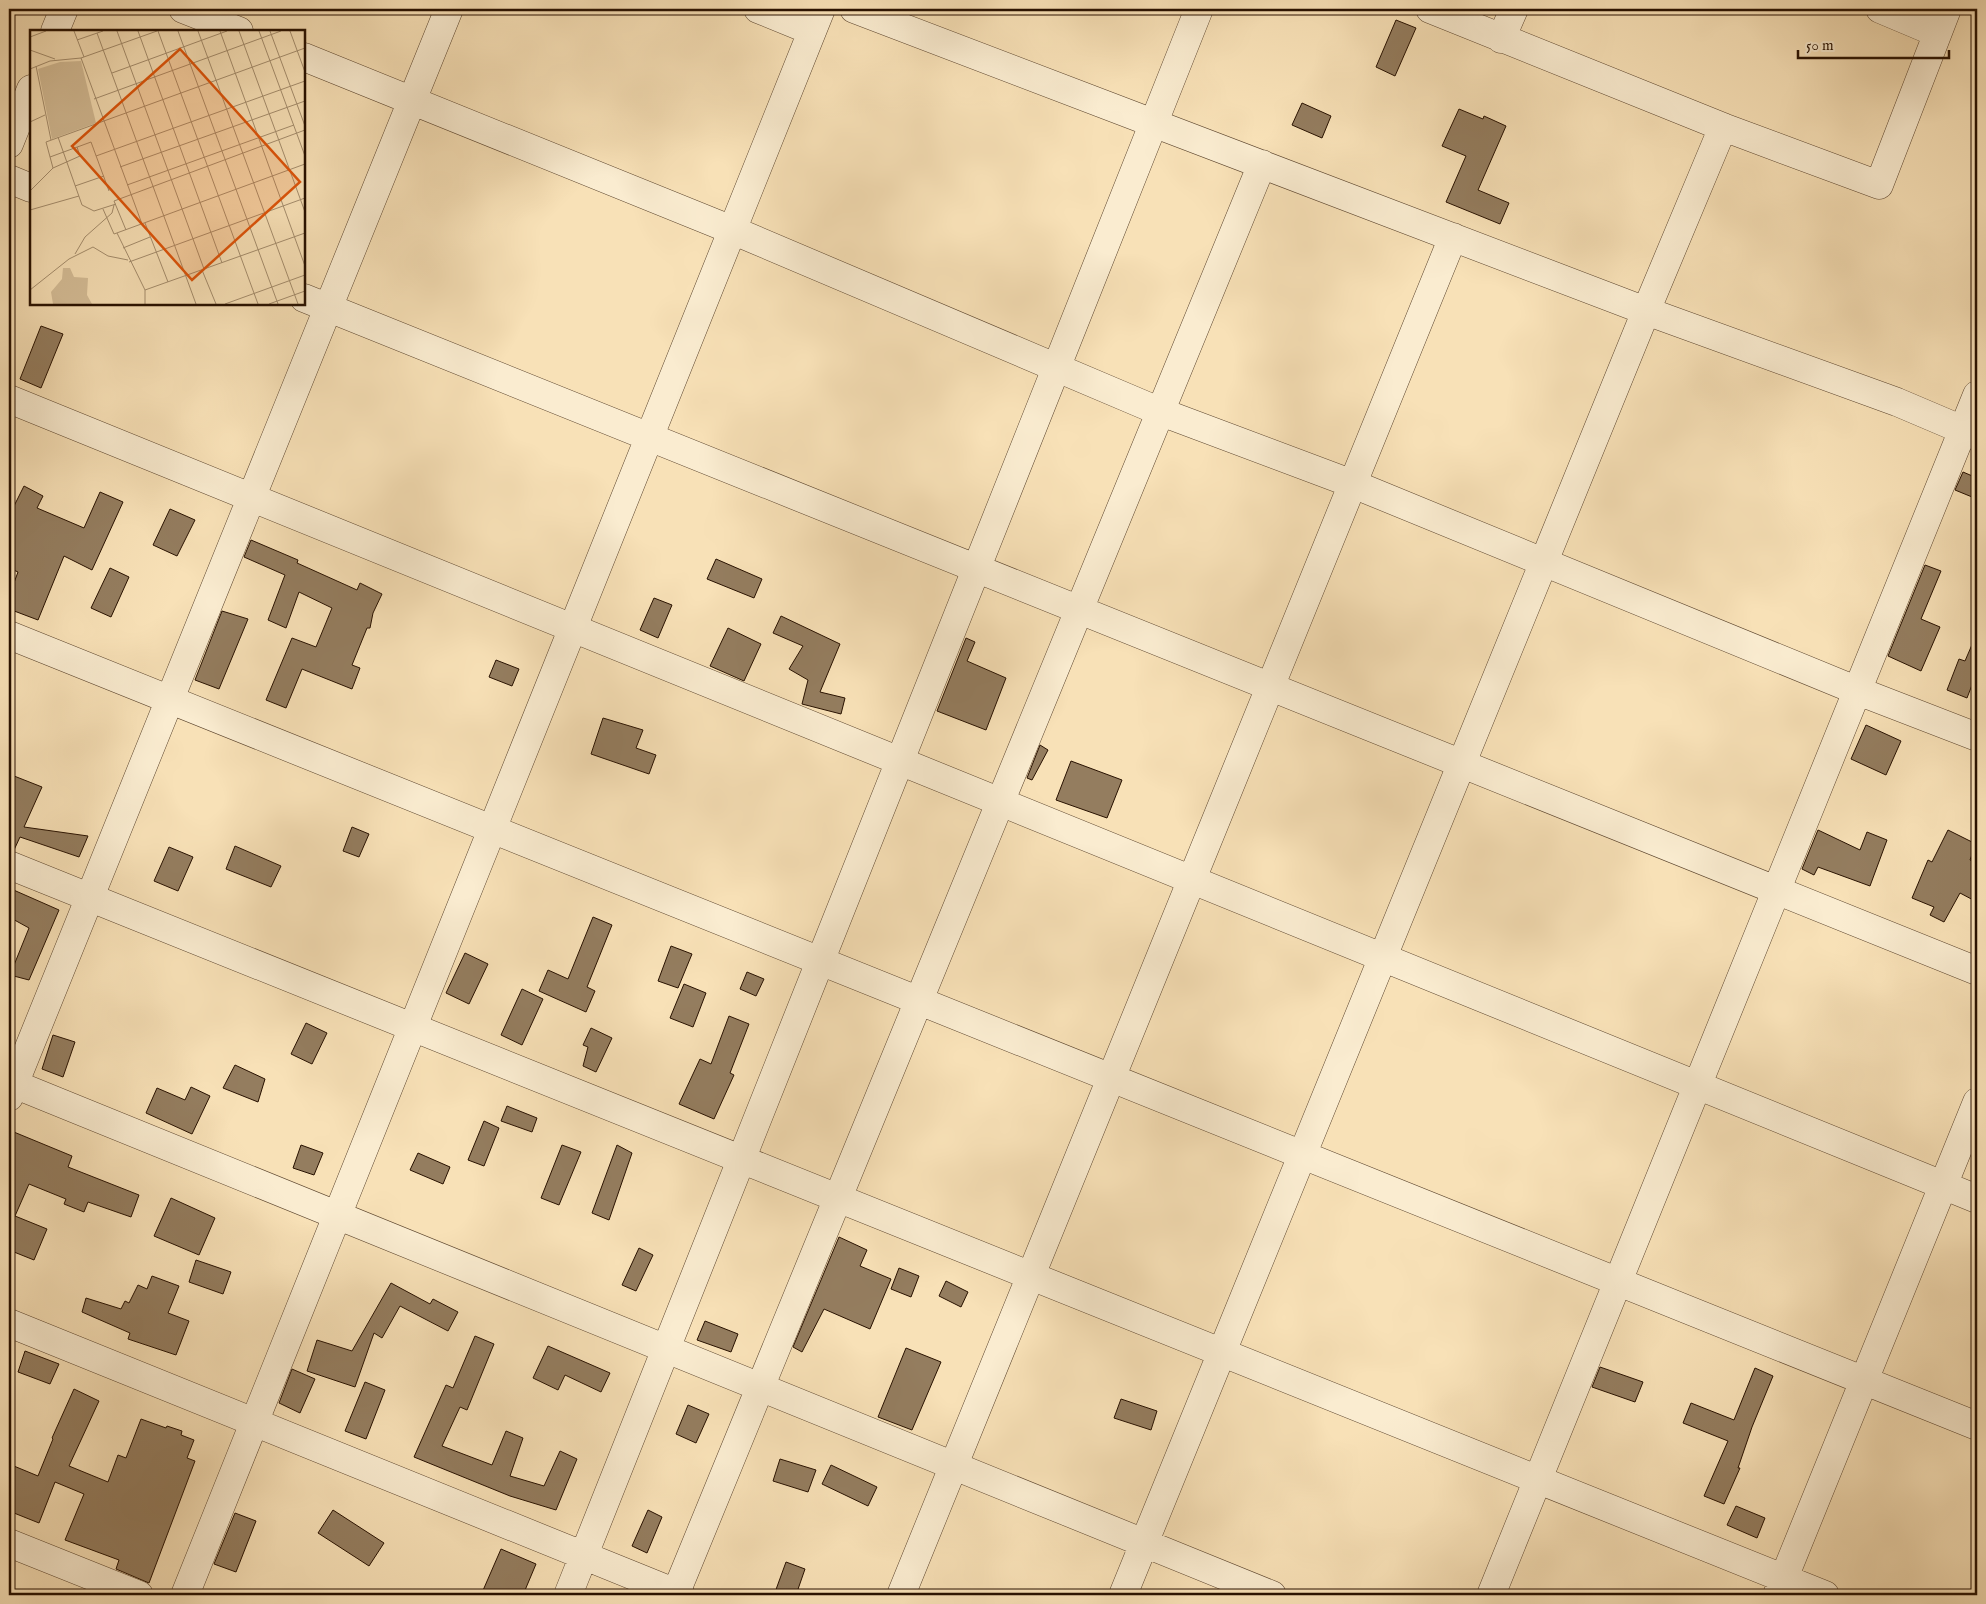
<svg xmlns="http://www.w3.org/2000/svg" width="1986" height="1604" font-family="'IM FELL English',serif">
<rect width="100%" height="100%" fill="#f8e1b7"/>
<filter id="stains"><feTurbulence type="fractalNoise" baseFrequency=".004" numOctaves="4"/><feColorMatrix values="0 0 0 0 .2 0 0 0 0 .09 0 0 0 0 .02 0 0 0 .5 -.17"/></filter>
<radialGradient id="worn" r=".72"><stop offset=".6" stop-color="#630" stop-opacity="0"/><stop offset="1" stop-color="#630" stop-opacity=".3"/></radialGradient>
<!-- building -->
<path fill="#947d5f" stroke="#281100" d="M 1396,20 L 1416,28 L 1395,76 L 1376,67 Z
M 1302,103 L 1331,116 L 1322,138 L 1292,125 Z
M 1459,109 L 1483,119 L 1484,116 L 1506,126 L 1478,190 L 1509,203 L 1500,224 L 1446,202 L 1466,156 L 1442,146 Z
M 41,326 L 63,334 L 41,388 L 20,379 Z
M 1963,472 L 1977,478 L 1977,499 L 1955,490 Z
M 24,486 L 43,496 L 37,508 L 84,528 L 100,492 L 123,502 L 92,570 L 64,556 L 38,620 L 9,609 L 9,596 L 18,572 L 9,568 L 9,516 Z
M 170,509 L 195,520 L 177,556 L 153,545 Z
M 251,540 L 298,560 L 297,563 L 357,590 L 360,583 L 382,594 L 373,613 L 370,628 L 367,628 L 352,665 L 360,668 L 352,689 L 302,669 L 286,708 L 266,700 L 292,638 L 316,647 L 332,608 L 299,592 L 286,628 L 268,620 L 285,575 L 244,557 Z
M 716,559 L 762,579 L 754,598 L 707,579 Z
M 1925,565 L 1941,571 L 1921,619 L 1940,627 L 1921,671 L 1888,656 Z
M 110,568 L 129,577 L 111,617 L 91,608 Z
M 654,598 L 672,605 L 658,638 L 640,630 Z
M 222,611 L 248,619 L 219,689 L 195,680 Z
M 781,616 L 840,644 L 820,692 L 845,698 L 841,714 L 802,704 L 808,680 L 789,669 L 803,646 L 773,633 Z
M 728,628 L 761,644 L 744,681 L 710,666 Z
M 1977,633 L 1977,672 L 1967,698 L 1947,690 L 1959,659 L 1965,661 Z
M 966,638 L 975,642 L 967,661 L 1006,678 L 986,730 L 937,711 Z
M 496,660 L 519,669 L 512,686 L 489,677 Z
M 603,718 L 643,730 L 636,748 L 656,755 L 649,774 L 591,754 Z
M 1866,725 L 1901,741 L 1886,775 L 1851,759 Z
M 1040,745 L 1048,750 L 1032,780 L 1027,778 Z
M 1071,761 L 1122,780 L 1107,818 L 1056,800 Z
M 9,774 L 42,787 L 24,827 L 88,836 L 79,857 L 20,837 L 14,850 L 9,850 Z
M 352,827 L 369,834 L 359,857 L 343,851 Z
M 1818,830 L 1860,850 L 1867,832 L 1887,840 L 1870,886 L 1818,867 L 1814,875 L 1802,869 Z
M 1948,830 L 1976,844 L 1970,860 L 1977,863 L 1977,902 L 1960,893 L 1944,922 L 1930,915 L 1934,907 L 1912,898 L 1928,860 L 1932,862 Z
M 235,846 L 281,866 L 271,887 L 226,869 Z
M 169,847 L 193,857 L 178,891 L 154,881 Z
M 9,888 L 59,910 L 29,980 L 10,975 L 29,928 L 9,917 Z
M 593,917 L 612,925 L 587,987 L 595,991 L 586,1012 L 539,991 L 548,970 L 568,979 Z
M 671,946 L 692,954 L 678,988 L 658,981 Z
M 465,953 L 488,964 L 469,1004 L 446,993 Z
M 747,972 L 764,979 L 756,996 L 740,989 Z
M 684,984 L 706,993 L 693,1027 L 670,1018 Z
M 522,989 L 543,999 L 522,1045 L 501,1035 Z
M 729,1016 L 749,1024 L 730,1073 L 734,1075 L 714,1119 L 679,1104 L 700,1059 L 711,1064 Z
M 306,1023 L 327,1033 L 312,1064 L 291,1054 Z
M 591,1028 L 612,1038 L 596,1072 L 583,1066 L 588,1047 L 583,1045 Z
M 53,1035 L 75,1042 L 63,1077 L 42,1069 Z
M 235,1065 L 265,1079 L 258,1102 L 223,1088 Z
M 191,1087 L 210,1096 L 192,1134 L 146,1113 L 157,1088 L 185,1100 Z
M 507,1106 L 537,1118 L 532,1132 L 501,1121 Z
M 484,1121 L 499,1128 L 484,1166 L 468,1160 Z
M 9,1130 L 72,1156 L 68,1167 L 139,1195 L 131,1217 L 88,1202 L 84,1212 L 64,1204 L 66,1199 L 29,1184 L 15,1216 L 47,1229 L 34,1260 L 9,1250 Z
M 301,1145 L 323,1153 L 314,1175 L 293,1168 Z
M 562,1145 L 581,1152 L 559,1205 L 541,1198 Z
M 617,1145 L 632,1153 L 609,1220 L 592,1213 Z
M 418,1153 L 450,1167 L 443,1184 L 410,1170 Z
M 171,1198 L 215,1218 L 199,1255 L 154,1236 Z
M 839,1237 L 867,1250 L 860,1266 L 891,1279 L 870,1329 L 824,1309 L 802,1352 L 793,1347 Z
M 639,1248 L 653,1255 L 636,1291 L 622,1285 Z
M 196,1260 L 231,1272 L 223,1294 L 189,1282 Z
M 899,1268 L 919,1276 L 911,1297 L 891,1289 Z
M 152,1276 L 179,1286 L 168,1313 L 189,1321 L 176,1355 L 128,1339 L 130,1333 L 82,1312 L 86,1298 L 121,1309 L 125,1301 L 129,1303 L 138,1285 L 147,1289 Z
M 946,1281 L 968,1292 L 961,1307 L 939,1296 Z
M 391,1283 L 430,1304 L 433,1299 L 458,1312 L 448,1331 L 400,1306 L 382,1338 L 374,1333 L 355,1387 L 307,1371 L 317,1340 L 352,1351 Z
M 705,1321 L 738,1334 L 731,1352 L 697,1340 Z
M 475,1336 L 494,1344 L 467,1410 L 460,1407 L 442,1446 L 492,1465 L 506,1431 L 523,1438 L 510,1476 L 544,1486 L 560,1451 L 577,1459 L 556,1510 L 510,1496 L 414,1457 L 446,1385 L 453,1388 Z
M 548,1346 L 610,1373 L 601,1392 L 565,1375 L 558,1390 L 533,1378 Z
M 906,1348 L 941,1362 L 912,1430 L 878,1417 Z
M 25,1351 L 59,1364 L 50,1384 L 18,1372 Z
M 1600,1367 L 1643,1382 L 1635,1402 L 1592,1387 Z
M 1755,1368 L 1773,1376 L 1752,1427 L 1738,1468 L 1740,1468 L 1724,1504 L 1704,1496 L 1728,1441 L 1683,1423 L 1691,1403 L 1734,1420 Z
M 292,1369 L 315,1379 L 300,1413 L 279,1403 Z
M 365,1382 L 385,1390 L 366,1439 L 345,1431 Z
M 74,1389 L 99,1401 L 69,1466 L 108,1482 L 118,1455 L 126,1458 L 141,1419 L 166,1428 L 167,1426 L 182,1431 L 181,1435 L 194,1440 L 187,1458 L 195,1461 L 149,1583 L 116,1569 L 119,1560 L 65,1540 L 84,1494 L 55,1482 L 39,1523 L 9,1511 L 9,1464 L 38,1476 L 53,1439 L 52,1438 Z
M 1121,1399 L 1157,1411 L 1151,1430 L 1114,1418 Z
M 688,1405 L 709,1414 L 696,1443 L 676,1434 Z
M 780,1459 L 816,1470 L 808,1492 L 773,1481 Z
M 831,1465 L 877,1487 L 868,1506 L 822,1484 Z
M 1736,1506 L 1765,1518 L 1757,1538 L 1727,1525 Z
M 333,1510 L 384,1543 L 369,1566 L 318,1533 Z
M 648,1510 L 662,1517 L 647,1553 L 632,1546 Z
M 235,1513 L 256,1521 L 236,1572 L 214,1564 Z
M 501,1549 L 536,1564 L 523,1595 L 481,1595 Z
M 786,1562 L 805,1569 L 796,1595 L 774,1595 Z"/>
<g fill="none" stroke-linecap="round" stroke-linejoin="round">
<!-- minor casing -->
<g stroke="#5c452e" stroke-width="29">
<path id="minor" d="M 183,9 L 239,31
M 758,9 L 812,31
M 854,9 L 1646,311 L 1897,402 L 1977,436
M 1430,9 L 1723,127 L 1879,185 L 1947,9
M 1880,9 L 1937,33
M 55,31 L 64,9
M 1501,39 L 1514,9
M 304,57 L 732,230 L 1161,412 L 1353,484 L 1858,691 L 1977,737
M 9,144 L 31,89
M 9,179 L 31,188
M 304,298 L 1977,971
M 9,399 L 1977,1199
M 9,635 L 1977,1426
M 9,865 L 1825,1595
M 9,1082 L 1272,1595
M 9,1097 L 449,9
M 9,1323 L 681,1595
M 9,1543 L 139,1595
M 185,1595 L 821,9
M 568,1595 L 1199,9
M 675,1595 L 1262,164
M 901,1595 L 1453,237
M 1123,1595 L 1646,311 L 1723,127
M 1491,1595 L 1977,395
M 1777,1595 L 1977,1102"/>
</g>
<!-- minor -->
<use href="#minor" stroke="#faecd0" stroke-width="28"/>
</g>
<!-- overview -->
<g transform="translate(30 30)">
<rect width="275" height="275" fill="#f8e1b7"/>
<path d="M 33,238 L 40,238 L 44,247 L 58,248 L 57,265 L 62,274 L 23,274 L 21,262 L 32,249 Z" fill="#d5be98"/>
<path d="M 51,31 L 66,93 L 22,109 L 8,39 L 30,32 Z" fill="#d5be98"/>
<path fill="none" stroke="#a58e6e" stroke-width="1" d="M 44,1 L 54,27M 87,1 L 174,239M 108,1 L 192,233M 128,1 L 228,274M 148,1 L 248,274M 168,1 L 268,274M 190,1 L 275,236M 209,1 L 275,182M 229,1 L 275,126M 240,1 L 275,96M 260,1 L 275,42M 67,3 L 166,274M 0,7 L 16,1M 47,10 L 73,1M 0,20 L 25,29M 51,28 L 112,194M 6,36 L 21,110M 0,39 L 20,31 L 51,28 L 127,1M 82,43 L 197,1M 64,69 L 251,1M 0,92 L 15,85M 28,107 L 52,175 L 64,181 L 86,174M 66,126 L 275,51M 20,127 L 61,112 L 79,161M 90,137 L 275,71M 23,138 L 16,112 L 275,18M 97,155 L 264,95M 45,156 L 74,146M 0,161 L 23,138 L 50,126 L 47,117M 73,179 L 84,204 L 275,134M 0,180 L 49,166M 115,193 L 138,252M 96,200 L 84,171 L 275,100M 87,203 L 115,260 L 115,274M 93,218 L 120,207M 45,224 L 55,207 L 82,183 L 84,175M 99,232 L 275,168M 172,240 L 186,274M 0,260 L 39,229 L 63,217 L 78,226 L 98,230M 115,260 L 275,203M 195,274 L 275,245M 239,274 L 275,261"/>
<path fill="#de550b" fill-opacity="0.15" stroke="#de550b" stroke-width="2.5" d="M 150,19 L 270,152 L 162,250 L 42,116 Z"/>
<rect width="275" height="275" fill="none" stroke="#281100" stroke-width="2.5"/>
</g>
<!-- margin -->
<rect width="1986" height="1604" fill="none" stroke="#f8e1b7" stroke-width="30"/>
<rect x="10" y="10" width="1966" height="1584" fill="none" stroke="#281100" stroke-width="2.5"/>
<rect x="15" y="15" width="1956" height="1574" fill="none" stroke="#281100"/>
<!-- scale -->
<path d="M1798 50v8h151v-8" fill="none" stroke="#281100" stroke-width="2.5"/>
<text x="1806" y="50" font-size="15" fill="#281100" stroke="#faecd0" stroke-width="4" paint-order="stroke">50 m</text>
<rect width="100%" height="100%" filter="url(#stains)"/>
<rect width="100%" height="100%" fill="url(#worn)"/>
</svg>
